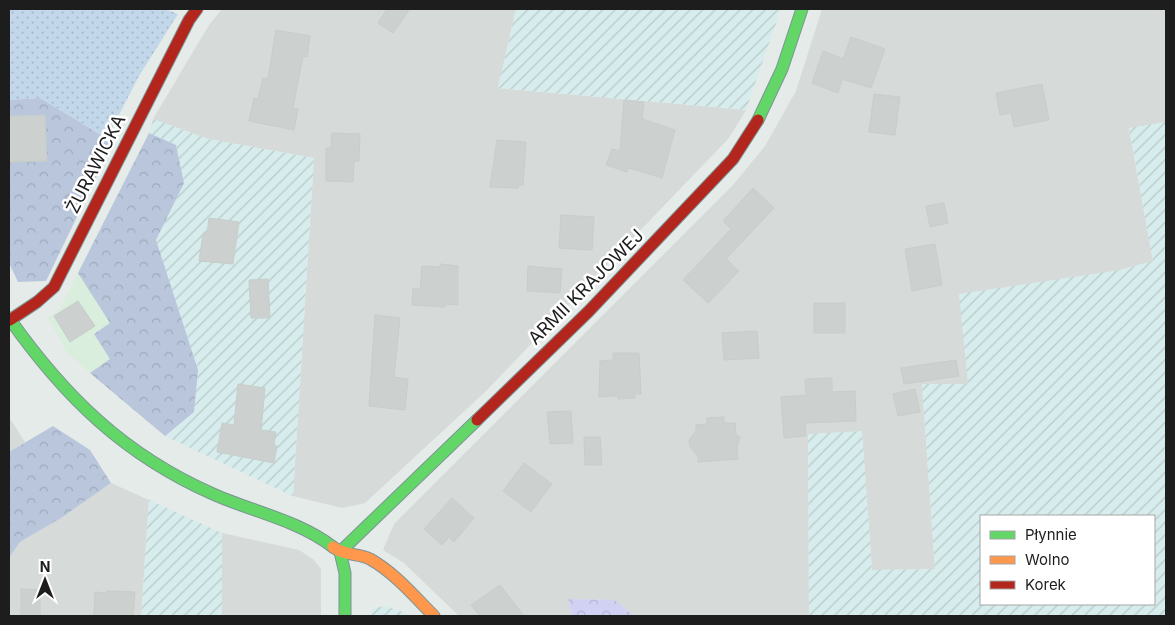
<svg xmlns="http://www.w3.org/2000/svg" width="1175" height="625" font-family="Inter,sans-serif">
<defs>
<pattern id="farmland-furrows" width="10" height="10" patternUnits="userSpaceOnUse" patternTransform="scale(1.25)"><rect width="10" height="10" fill="#d7ecec"/><path d="M-1 1l2-2M0 10L10 0M9 11l2-2" fill="none" stroke="#b8caca"/></pattern>
<pattern id="grass-dots" width="8" height="8" patternUnits="userSpaceOnUse" patternTransform="scale(1.25)"><rect width="8" height="8" fill="#c2d8ea"/><path d="M2 2h.1M6 6h.1" fill="none" stroke="#a6b9c8" stroke-width="1.8" stroke-linecap="round"/></pattern>
<pattern id="forest-crowns" width="20" height="18" patternUnits="userSpaceOnUse" patternTransform="scale(1.25)"><rect width="20" height="18" fill="#b9c6db"/><path d="M2 6a3 3 0 1 1 6 0M12 15a3 3 0 1 1 6 0" fill="none" stroke="#9faabc"/></pattern>
<pattern id="park-crowns" width="20" height="18" patternUnits="userSpaceOnUse" patternTransform="scale(1.25)"><rect width="20" height="18" fill="#d1d1f3"/><path d="M2 6a3 3 0 1 1 6 0M12 15a3 3 0 1 1 6 0" fill="none" stroke="#b3b3d0"/></pattern>
</defs>
<rect width="100%" height="100%" fill="#e5ebe9"/>
<!-- residential -->
<path fill="#d6dad8" d="M 222,9 L 516,9 L 498,88 L 746,110 L 729,138 L 485,392 L 365,503 L 342,508 L 293,496 L 314,158 L 208,139 L 153,119 L 209,25 Z
M 822,9 L 1166,9 L 1166,122 L 1129,129 L 1153,261 L 1120,270 L 968,384 L 922,384 L 935,569 L 872,570 L 862,432 L 808,435 L 809,616 L 634,616 L 615,600 L 568,599 L 572,616 L 459,616 L 404,563 L 383,550 L 394,524 L 733,185 L 765,146 L 796,91 Z
M 9,417 L 25,442 L 9,452 Z
M 111,483 L 149,500 L 141,616 L 9,616 L 9,558 L 20,542 L 61,518 Z
M 222,533 L 299,550 L 313,559 L 321,569 L 321,616 L 222,616 Z"/>
<!-- commercial -->
<path fill="#d9eedc" d="M 78,273 L 110,323 L 110,359 L 90,373 L 67,352 L 48,318 L 60,309 Z"/>
<!-- farmland -->
<path fill="url(#farmland-furrows)" fill-rule="evenodd" d="M 516,9 L 781,9 L 746,110 L 498,88 Z
M 153,119 L 208,139 L 314,158 L 293,496 L 165,436 L 194,412 L 198,370 L 156,240 L 184,183 L 176,145 L 149,133 Z
M 1166,122 L 1166,616 L 809,616 L 808,434 L 862,431 L 872,570 L 935,569 L 922,384 L 968,384 L 959,294 L 1120,270 L 1153,261 L 1129,128 ZM 981,516 L 1154,516 L 1154,604 L 981,604 Z
M 149,500 L 222,533 L 222,616 L 141,616 Z
M 386,606 L 405,613 L 411,616 L 368,616 L 374,608 Z"/>
<!-- grass -->
<path fill="url(#grass-dots)" d="M 9,9 L 165,9 L 178,14 L 139,76 L 107,138 L 40,98 L 9,100 Z"/>
<!-- forest -->
<path fill="url(#forest-crowns)" d="M 40,98 L 113,142 L 46,281 L 18,282 L 9,263 L 9,100 Z
M 149,133 L 176,145 L 184,183 L 156,240 L 198,370 L 194,412 L 165,436 L 90,373 L 110,359 L 94,334 L 110,323 L 78,273 Z
M 53,426 L 90,450 L 111,483 L 61,518 L 20,542 L 9,558 L 9,452 Z"/>
<!-- park -->
<path fill="url(#park-crowns)" d="M 568,599 L 615,600 L 634,616 L 572,616 Z"/>
<!-- building -->
<path fill="#ccd1d0" stroke="#c6ceca" d="M 387,9 L 410,9 L 393,33 L 378,23 Z
M 276,30 L 310,36 L 307,57 L 303,56 L 293,108 L 298,109 L 294,130 L 249,121 L 254,98 L 258,99 L 263,78 L 268,79 Z
M 851,37 L 885,49 L 871,88 L 842,79 L 838,93 L 812,83 L 823,51 L 843,59 Z
M 1042,84 L 1049,120 L 1014,127 L 1011,113 L 1000,115 L 996,93 Z
M 874,94 L 900,97 L 895,135 L 869,132 Z
M 624,100 L 644,102 L 642,119 L 675,130 L 662,178 L 629,168 L 627,172 L 606,165 L 612,149 L 620,151 Z
M 45,115 L 47,161 L 9,162 L 9,116 Z
M 332,133 L 360,134 L 359,161 L 354,161 L 353,182 L 326,181 L 326,148 L 331,148 Z
M 497,140 L 526,142 L 523,185 L 519,185 L 518,188 L 490,187 Z
M 753,188 L 774,208 L 726,259 L 739,271 L 708,303 L 683,280 L 731,229 L 723,221 Z
M 944,203 L 948,223 L 930,227 L 926,206 Z
M 561,215 L 594,217 L 592,250 L 559,248 Z
M 209,218 L 239,222 L 233,264 L 199,261 L 203,233 L 207,233 Z
M 935,244 L 942,285 L 912,291 L 905,249 Z
M 440,264 L 458,266 L 458,305 L 446,304 L 445,307 L 412,305 L 413,288 L 420,289 L 422,266 L 440,267 Z
M 528,266 L 562,269 L 560,293 L 527,291 Z
M 268,279 L 270,318 L 251,318 L 249,280 Z
M 78,301 L 95,326 L 70,342 L 54,316 Z
M 814,303 L 845,303 L 845,333 L 814,333 Z
M 375,315 L 400,318 L 394,377 L 408,379 L 405,410 L 369,406 Z
M 757,331 L 759,358 L 724,360 L 722,333 Z
M 613,353 L 639,353 L 641,394 L 635,394 L 635,398 L 618,399 L 618,396 L 599,397 L 600,361 L 613,360 Z
M 956,360 L 959,376 L 904,384 L 901,368 Z
M 832,378 L 832,392 L 855,391 L 856,421 L 805,423 L 806,436 L 784,438 L 781,397 L 806,395 L 805,379 Z
M 238,384 L 265,388 L 261,430 L 276,432 L 274,445 L 277,446 L 274,463 L 217,452 L 222,423 L 234,425 Z
M 915,389 L 920,412 L 898,416 L 893,394 Z
M 571,411 L 573,443 L 550,444 L 547,412 Z
M 724,417 L 724,423 L 735,423 L 736,435 L 740,437 L 737,447 L 738,459 L 698,462 L 698,456 L 690,447 L 689,440 L 696,431 L 696,425 L 707,424 L 707,418 Z
M 584,437 L 600,437 L 602,465 L 585,465 Z
M 524,463 L 552,484 L 531,512 L 503,491 Z
M 452,498 L 474,518 L 454,542 L 449,537 L 442,545 L 424,529 Z
M 500,585 L 524,616 L 480,616 L 471,605 Z
M 21,589 L 40,590 L 40,616 L 21,616 Z
M 107,591 L 135,592 L 133,616 L 94,616 L 95,592 L 107,593 Z"/>
<g fill="none" stroke-linecap="round" stroke-linejoin="round">
<!-- fast casing -->
<g stroke="#7c9495" stroke-width="13">
<path id="fast" d="M 758,120 L 782,69 L 802,9
M 9,318 C 64,396 124,455 213,494 C 253,512 298,520 333,547
M 340,552 L 477,420
M 340,552 L 345,573 L 345,616"/>
</g>
<!-- slow casing -->
<g stroke="#7c9495" stroke-width="13">
<path id="slow" d="M 333,547 C 345,556 358,553 370,559 C 395,573 414,596 434,616"/>
</g>
<!-- jam casing -->
<g stroke="#7c9495" stroke-width="13">
<path id="jam" d="M 10,320 L 37,302 L 54,287 L 189,20 L 197,9
M 477,420 L 589,311 L 733,159 L 758,120"/>
</g>
<!-- fast -->
<use href="#fast" stroke="#63d668" stroke-width="11"/>
<!-- slow -->
<use href="#slow" stroke="#ff974d" stroke-width="11"/>
<!-- jam -->
<use href="#jam" stroke="#b3261e" stroke-width="11"/>
</g>
<g text-anchor="middle" stroke-width="5" stroke-linejoin="round" paint-order="stroke">
<!-- street labels -->
<g font-size="18" fill="#1d1d1d" stroke="#fff">
<text transform="translate(96 164) rotate(-63)" y="6">ŻURAWICKA</text>
<text transform="translate(586 287) rotate(-45)" y="6">ARMII KRAJOWEJ</text>
</g>
</g>
<!-- border -->
<rect width="1175" height="625" fill="none" stroke="#1d1d1d" stroke-width="20"/>
<!-- legend -->
<rect x="980" y="515" width="175" height="90" fill="#ffffff" stroke="#a5a5a5"/>
<rect x="990" y="531" width="25" height="8" fill="#63d668" stroke="#a5a5a5"/>
<text x="1025" y="540" font-size="15" fill="#1d1d1d">Płynnie</text>
<rect x="990" y="556" width="25" height="8" fill="#ff974d" stroke="#a5a5a5"/>
<text x="1025" y="565" font-size="15" fill="#1d1d1d">Wolno</text>
<rect x="990" y="581" width="25" height="8" fill="#b3261e" stroke="#a5a5a5"/>
<text x="1025" y="590" font-size="15" fill="#1d1d1d">Korek</text>
<!-- north arrow -->
<g transform="translate(45 580)" stroke="#ffffff" stroke-width="4" paint-order="stroke">
<path d="M0-4L9 19L0 12L-9 19Z" fill="#1d1d1d"/>
<text y="-8" font-size="14" font-weight="bold" text-anchor="middle" fill="#1d1d1d">N</text>
</g>
</svg>
